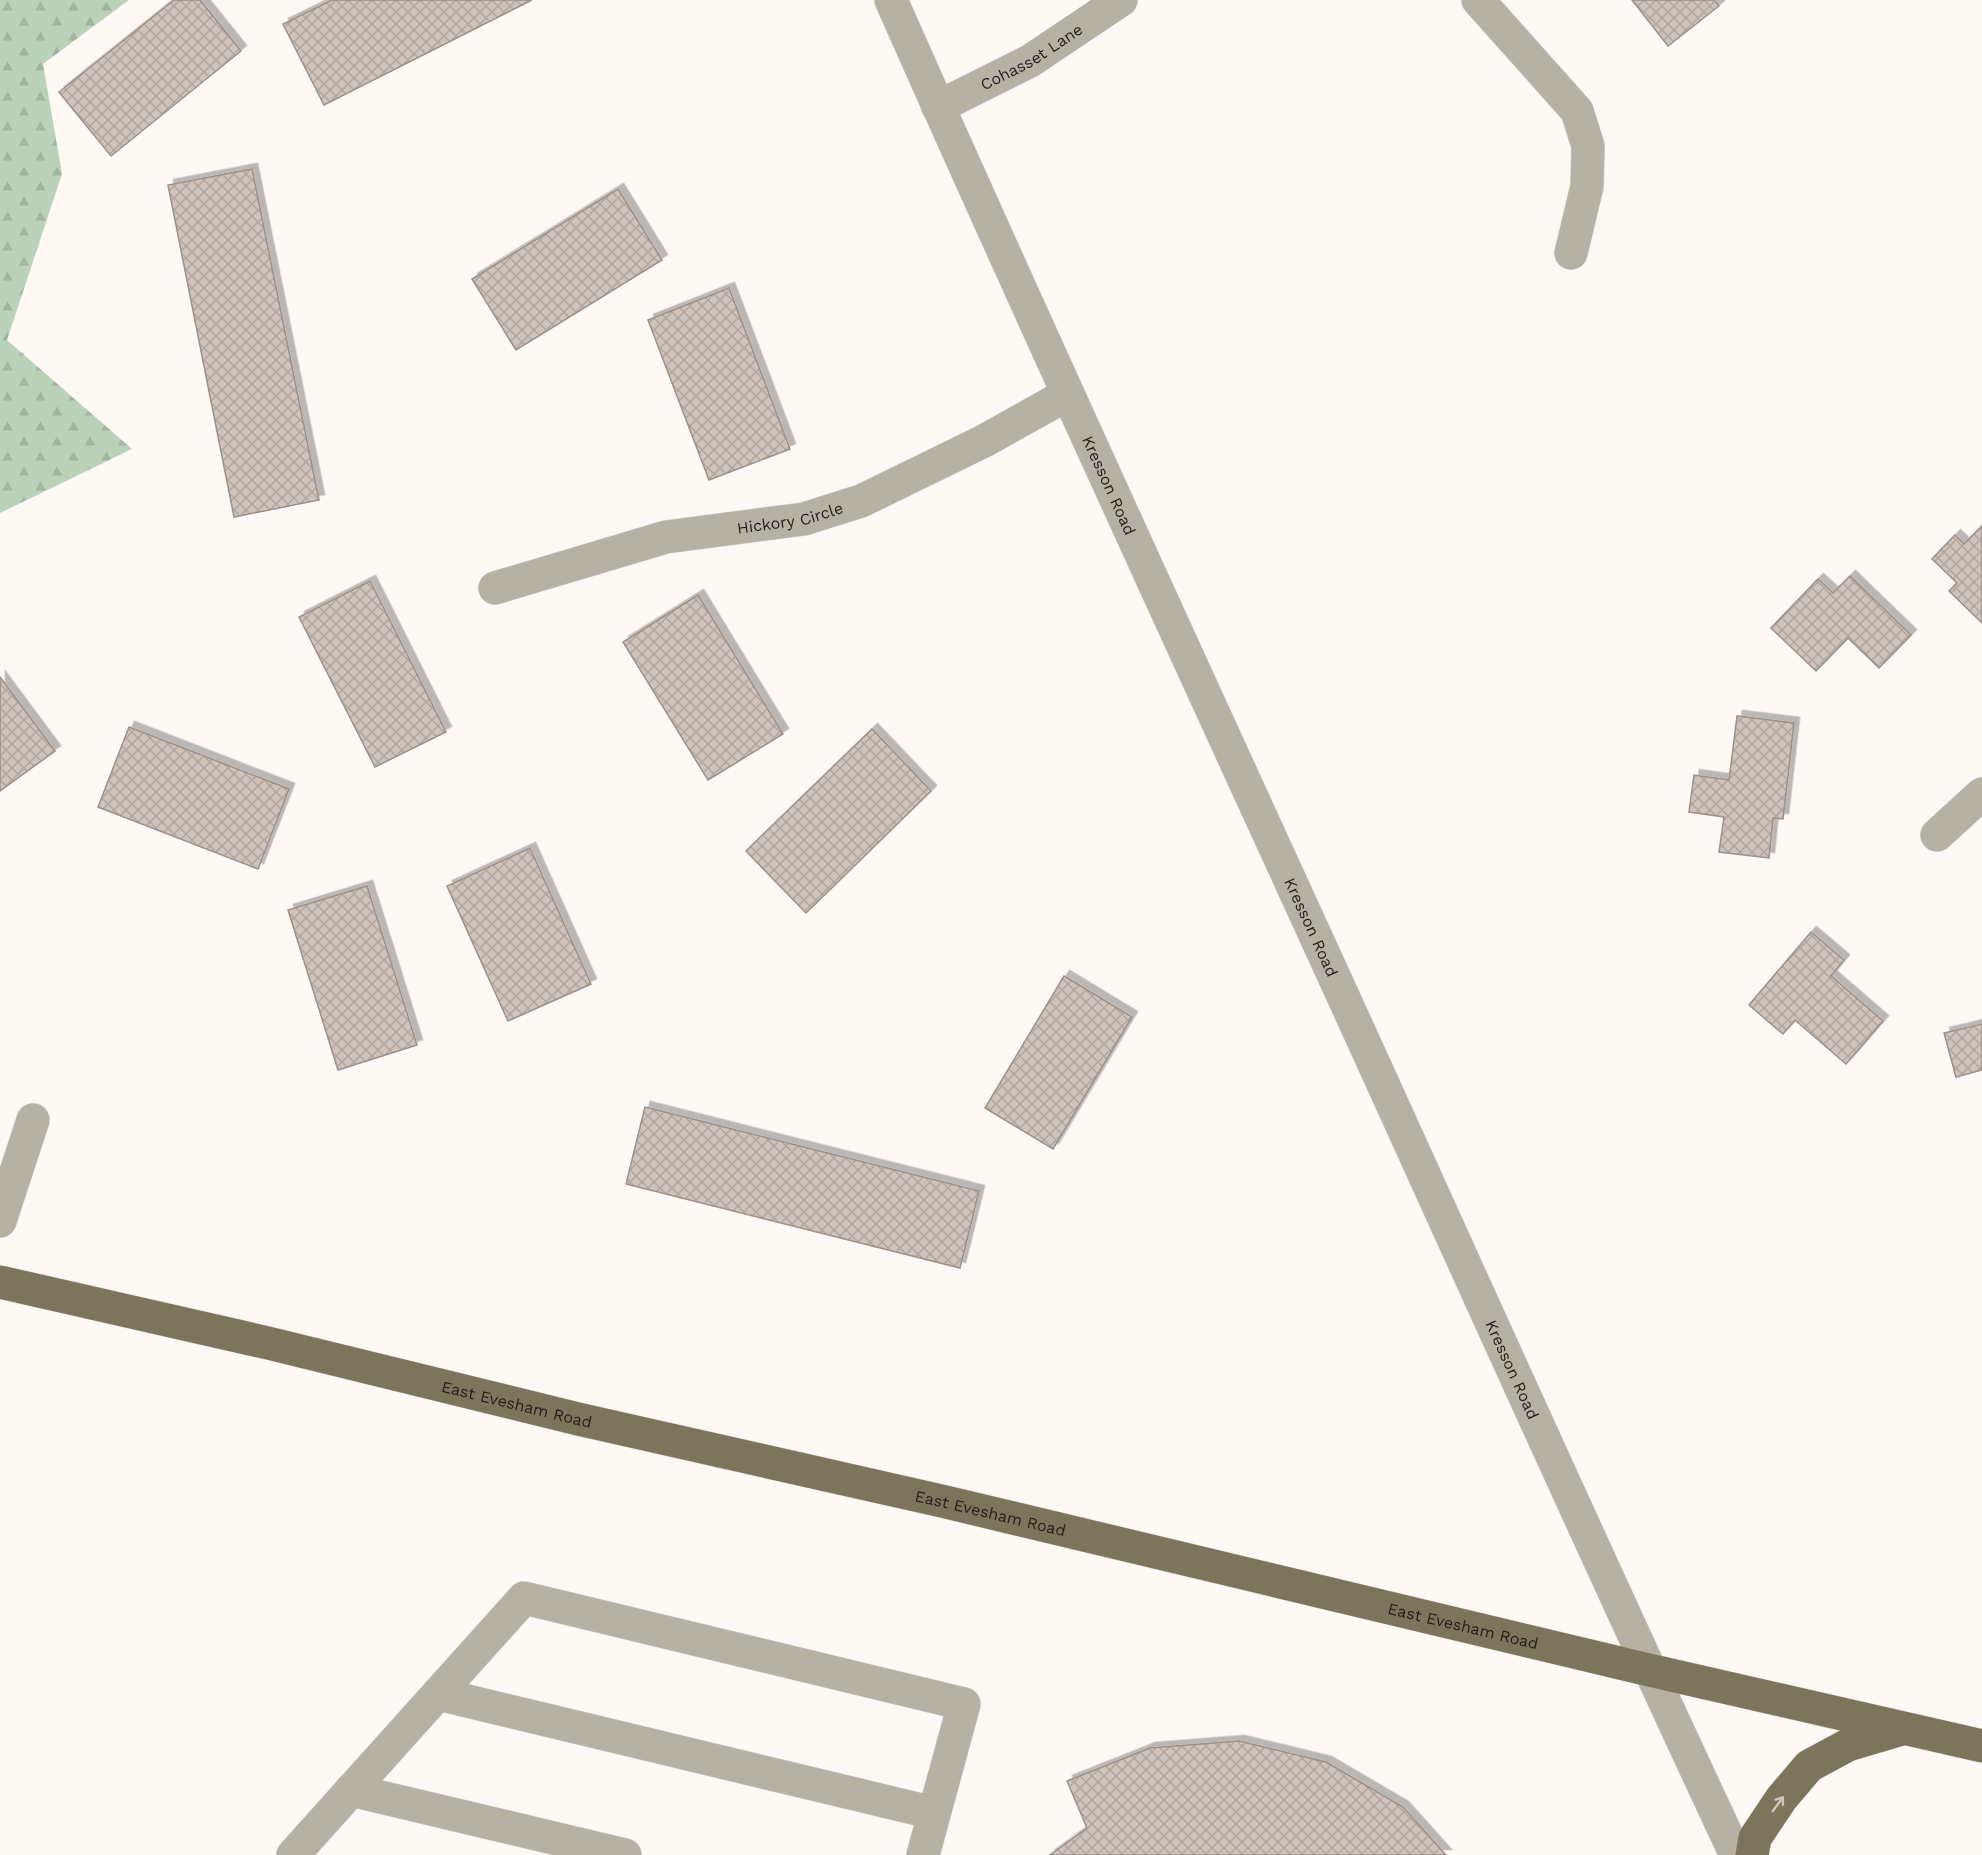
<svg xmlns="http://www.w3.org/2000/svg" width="1982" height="1855" font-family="'Work Sans',sans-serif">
<defs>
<pattern id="forest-firs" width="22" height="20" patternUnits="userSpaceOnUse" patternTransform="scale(1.5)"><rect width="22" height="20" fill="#bad2b8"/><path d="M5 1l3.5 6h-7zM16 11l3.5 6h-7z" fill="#a0b49e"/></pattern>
<pattern id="building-cross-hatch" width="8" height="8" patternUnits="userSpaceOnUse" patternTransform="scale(1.5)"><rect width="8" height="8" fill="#cfc3ba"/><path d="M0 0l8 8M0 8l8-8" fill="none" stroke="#b1a79f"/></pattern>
<filter id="shadow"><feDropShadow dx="5.5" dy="-5.5" stdDeviation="0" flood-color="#0004"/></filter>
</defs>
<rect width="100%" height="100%" fill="#fff9f6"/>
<!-- forest -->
<path fill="url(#forest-firs)" d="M 0,0 L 129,0 L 43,64 L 62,174 L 7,340 L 132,449 L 0,513 Z"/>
<!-- building -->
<path fill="url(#building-cross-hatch)" stroke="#9c9088" stroke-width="1.5" filter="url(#shadow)" d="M 174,0 L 200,0 L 241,51 L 111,156 L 59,92 Z
M 332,0 L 532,0 L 324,105 L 283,24 Z
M 1632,0 L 1714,0 L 1719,6 L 1668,46 Z
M 252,169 L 319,500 L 234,517 L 168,185 Z
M 618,189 L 662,260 L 516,350 L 472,279 Z
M 729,288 L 790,449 L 709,480 L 648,320 Z
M 1982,526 L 1982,623 L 1949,591 L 1957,583 L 1932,559 L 1955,535 L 1964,544 Z
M 1850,576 L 1911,635 L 1879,668 L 1848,638 L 1816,671 L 1771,628 L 1818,579 L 1833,593 Z
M 370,581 L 446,732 L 375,767 L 299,617 Z
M 698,595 L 783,734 L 708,780 L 623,642 Z
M 0,677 L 55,751 L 0,791 Z
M 1737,716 L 1794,723 L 1783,819 L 1773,818 L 1769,858 L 1719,852 L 1724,817 L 1689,812 L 1694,775 L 1729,780 Z
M 129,727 L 289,789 L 258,869 L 98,807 Z
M 872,729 L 931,791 L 806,913 L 746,851 Z
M 530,848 L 591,984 L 508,1021 L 447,886 Z
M 367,886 L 417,1045 L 338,1070 L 288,910 Z
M 1811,932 L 1844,960 L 1831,976 L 1883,1021 L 1846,1064 L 1795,1020 L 1783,1034 L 1749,1005 Z
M 1064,976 L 1132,1017 L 1053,1149 L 985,1108 Z
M 1982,1024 L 1982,1070 L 1956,1077 L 1944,1033 Z
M 645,1107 L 979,1191 L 960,1268 L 626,1184 Z
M 1239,1741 L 1326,1762 L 1403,1807 L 1446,1855 L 1050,1855 L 1087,1828 L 1067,1781 L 1150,1748 Z"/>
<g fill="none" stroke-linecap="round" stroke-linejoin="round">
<!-- minor casing -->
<g stroke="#dcd6d3" stroke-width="34">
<g id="minor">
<path id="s1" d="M 891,0 C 1040,337 1195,672 1348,1007 C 1477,1290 1604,1574 1736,1855"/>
<path d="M 1478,0 L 1577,111 L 1588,146 L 1587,186 L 1571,253"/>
<path id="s2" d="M 938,107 L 1030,61 L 1121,0"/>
<path id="s3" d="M 495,588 L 666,537 L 804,519 L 861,501 L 984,441 L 1068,394"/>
<path d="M 1937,835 L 1982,794"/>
<path d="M 0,1221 L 33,1120"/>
<path d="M 438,1694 L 934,1813"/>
<path d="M 351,1790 L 625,1855"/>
<path d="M 293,1855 L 524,1598 L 964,1704 L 923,1855"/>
</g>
</g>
<!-- major casing -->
<g stroke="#dcd6d3" stroke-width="34">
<g id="major">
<path id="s4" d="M 0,1282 L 268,1343 L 578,1419 L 946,1502 L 1649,1670 L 1982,1746"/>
<path d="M 1752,1855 L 1755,1838 L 1781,1799 L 1809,1766 L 1848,1745 L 1902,1729"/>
</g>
</g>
<!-- minor -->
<use href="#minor" stroke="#b6b1a3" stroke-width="33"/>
<!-- major -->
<use href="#major" stroke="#7d745c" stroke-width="33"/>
</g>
<!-- one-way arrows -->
<defs><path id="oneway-shaft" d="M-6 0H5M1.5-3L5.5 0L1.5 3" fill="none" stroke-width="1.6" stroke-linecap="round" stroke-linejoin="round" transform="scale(1.5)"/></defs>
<use stroke="#cbc7be" href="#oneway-shaft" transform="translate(1778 1804) rotate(-54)"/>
<g text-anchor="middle" stroke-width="4.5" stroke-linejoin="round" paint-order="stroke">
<!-- street labels -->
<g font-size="16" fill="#221d1a" stroke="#fff">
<text dy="6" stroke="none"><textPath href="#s2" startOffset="106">Cohasset Lane</textPath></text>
<text dy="6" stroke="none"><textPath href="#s1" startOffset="532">Kresson Road</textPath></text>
<text dy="6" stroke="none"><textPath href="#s3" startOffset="304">Hickory Circle</textPath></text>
<text dy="6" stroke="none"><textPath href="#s1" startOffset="1018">Kresson Road</textPath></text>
<text dy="6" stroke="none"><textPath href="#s1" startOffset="1504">Kresson Road</textPath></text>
<text dy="6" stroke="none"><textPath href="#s4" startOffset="531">East Evesham Road</textPath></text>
<text dy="6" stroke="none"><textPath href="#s4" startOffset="1017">East Evesham Road</textPath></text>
<text dy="6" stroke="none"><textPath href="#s4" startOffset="1503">East Evesham Road</textPath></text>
</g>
</g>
</svg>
